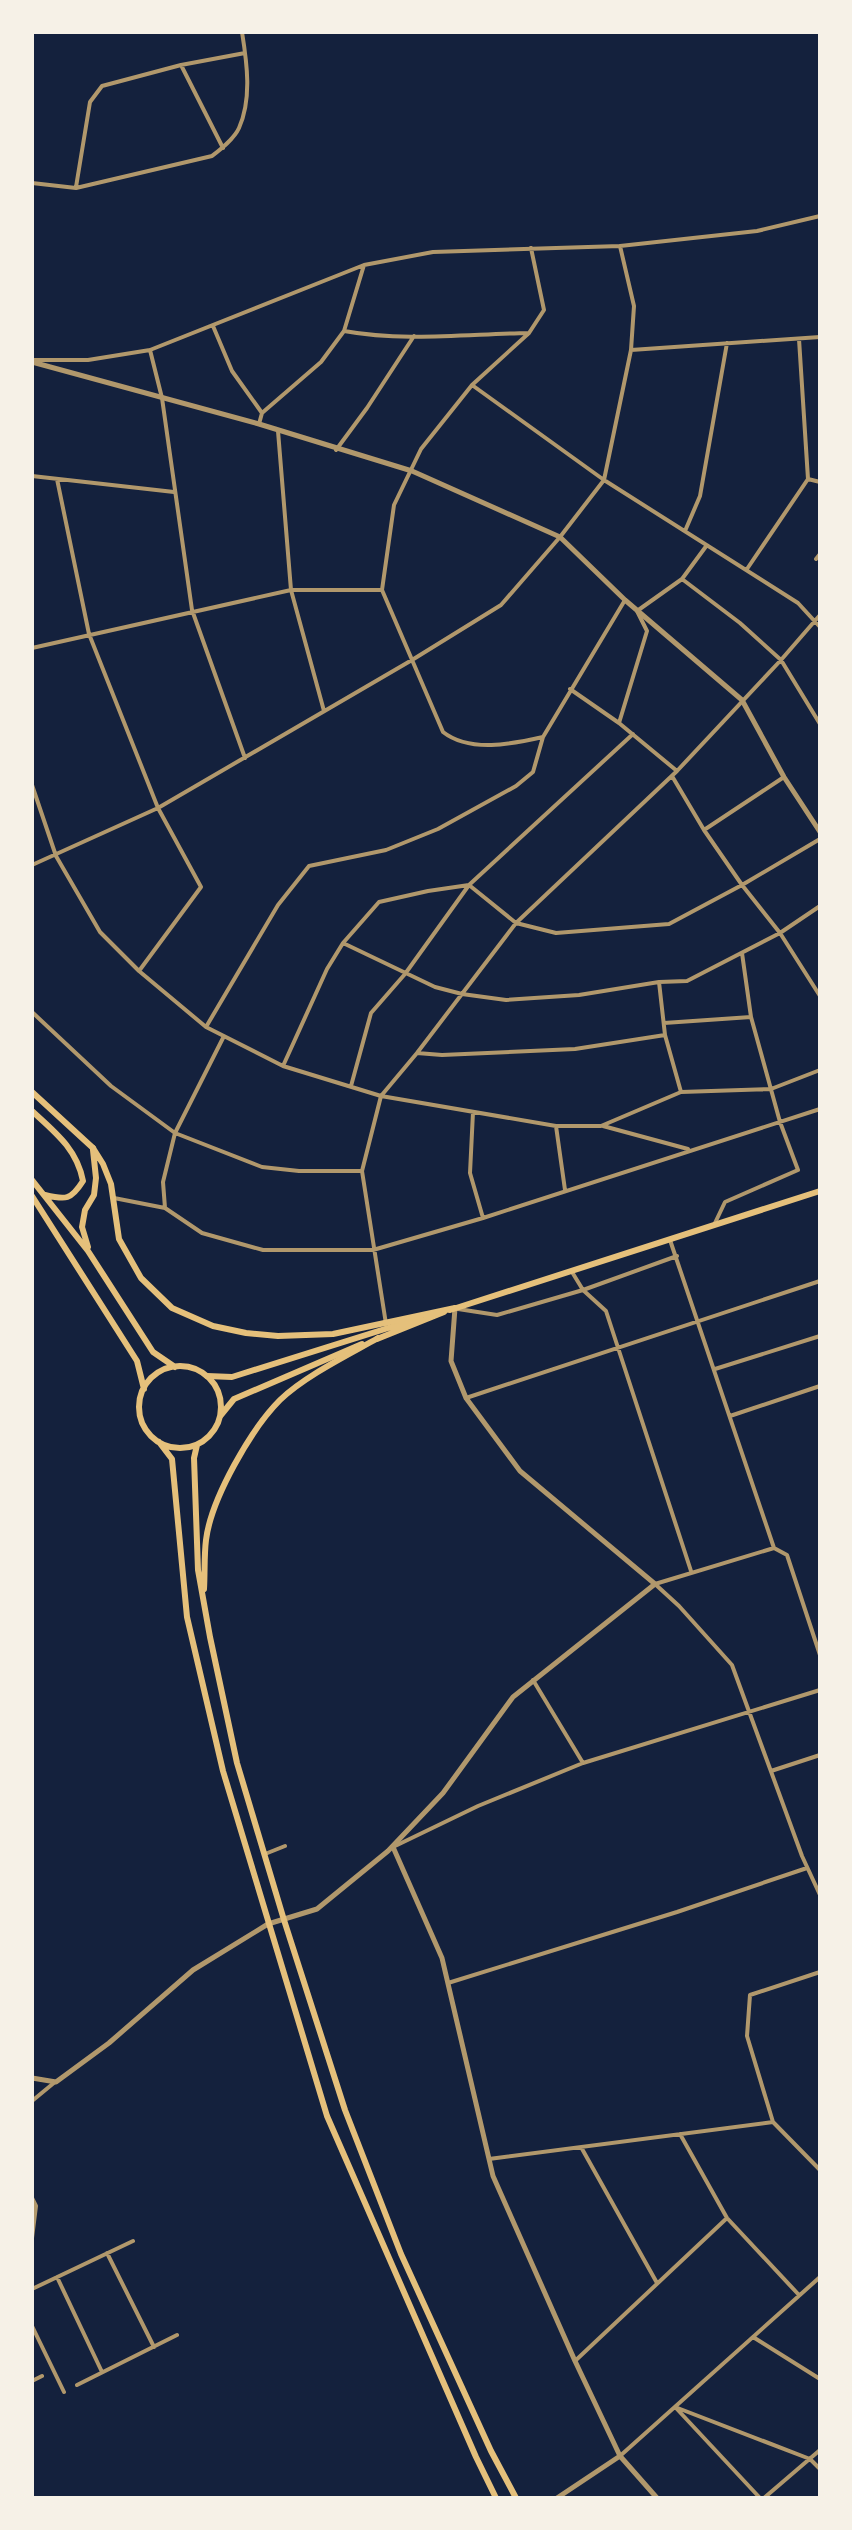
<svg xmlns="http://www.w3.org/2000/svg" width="852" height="2530" font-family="'IBM Plex Sans',sans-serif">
<rect width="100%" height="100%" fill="#14213d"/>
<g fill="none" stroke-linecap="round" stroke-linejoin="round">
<!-- minor -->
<path stroke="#b1986c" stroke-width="4" d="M 181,65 L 223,148
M 32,183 L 76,188 L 212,156 C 221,149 234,139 239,128 C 252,99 247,63 242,32
M 76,187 L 90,102 L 102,86 L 181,65 L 245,53
M 531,248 L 544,310 L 529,333 L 472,385 L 421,449 L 394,505 L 382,590 L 443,732 C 470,753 512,744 543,737
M 213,326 L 232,371 L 262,413
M 344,331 C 404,342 468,334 529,333
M 150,350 L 162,398 L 192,610 L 245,758
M 631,350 L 820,337
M 32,360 L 88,360 L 150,350 L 364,265 L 433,252 L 620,246 L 757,231 L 820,216
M 472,385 L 604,480 L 798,603 L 820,627
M 259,424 L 262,413 L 321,362 L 344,331 L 364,265
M 278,431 L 291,590 L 324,711
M 336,450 L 367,408 L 414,336
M 32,476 L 174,492
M 57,479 L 89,634 L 158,808 L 201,887 L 139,971
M 808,479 L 820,482
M 685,531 L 700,496 L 727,343
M 816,559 L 820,554
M 747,569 L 808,479 L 799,339
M 682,579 L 740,623 L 781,660 L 820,724
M 32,648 L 291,590 L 382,590
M 570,689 L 619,723 L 677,771
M 619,723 L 647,631 L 637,611 L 682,579 L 707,545
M 672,776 L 704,830 L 742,885 L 780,933 L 820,996
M 32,785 L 56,856 L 100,932 L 139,971 L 206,1027 L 283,1066 L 381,1096 L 556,1126 L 601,1126 L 681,1092 L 771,1089 L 820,1070
M 704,830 L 784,777
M 32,865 L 158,808 L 412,660 L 501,605 L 560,537 L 604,480 L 631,350 L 634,306 L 620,246
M 343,943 L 435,987 L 462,994 L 506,1000 L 579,995 L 659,982 L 687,981 L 780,933 L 820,906
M 659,982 L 665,1035 L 681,1092
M 32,1012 L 111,1086 L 175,1133 L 262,1167 L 299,1171 L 362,1171
M 664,1023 L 751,1017
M 206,1027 L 278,905 L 309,866 L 386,850 L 438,829 L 516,786 L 533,772 L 543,737 L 625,600
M 417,1053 L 442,1055 L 575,1049 L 665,1035
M 283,1066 L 327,969 L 343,943 L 379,902 L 428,891 L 469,885 L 516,923 L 556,933 L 669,924 L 742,885 L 820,839
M 351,1086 L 371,1013 L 405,974 L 469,885 L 633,734
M 473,1112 L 470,1173 L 483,1218
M 556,1126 L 565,1190
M 603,1126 L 688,1149
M 114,1198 L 165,1208 L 202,1233 L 263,1250 L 373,1250 L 483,1218 L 820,1109
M 165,1208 L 163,1182 L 175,1133 L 224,1036
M 715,1223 L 725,1202 L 798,1170 L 780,1122 L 751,1017 L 742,953
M 670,1240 L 774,1548 L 787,1555 L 820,1655
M 572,1272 L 583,1290 L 606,1311 L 691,1571
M 458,1309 L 497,1315 L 583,1290 L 677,1256
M 386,1324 L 362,1171 L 381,1096 L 417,1053 L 516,923 L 677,771 L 781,660 L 820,615
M 715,1369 L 820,1336
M 466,1398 L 820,1281
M 730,1416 L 820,1386
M 774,1548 L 655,1584 L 679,1606 L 732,1665 L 802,1856 L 820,1895
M 533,1680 L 583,1763
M 771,1771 L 820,1755
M 393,1847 L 478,1806 L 583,1763 L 820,1690
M 265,1854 L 285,1846
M 820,1972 L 750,1995 L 747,2036 L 773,2122 L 820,2170
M 448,1983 L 677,1912 L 807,1868
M 32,2101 L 55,2082
M 680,2134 L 727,2218 L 799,2295
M 581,2147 L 657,2283
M 489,2159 L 773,2122
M 32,2198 L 36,2206 L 32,2238
M 107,2253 L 154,2347
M 57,2277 L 102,2372
M 32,2289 L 133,2241
M 32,2326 L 64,2392
M 753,2337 L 820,2379
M 575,2361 L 727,2218
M 32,2381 L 42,2376
M 77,2385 L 177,2335
M 675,2407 L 810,2459 L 820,2469
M 676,2408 L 760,2498
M 620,2456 L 820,2277
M 764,2498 L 820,2450"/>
<!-- tertiary -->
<path stroke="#b1986c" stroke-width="5" d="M 32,362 L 259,424 L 412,471 L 560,537 L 625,600 L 742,700 L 784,777 L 820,832
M 393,1847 L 442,1958 L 493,2176 L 575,2361 L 620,2456 L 657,2498
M 32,2078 L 56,2082 L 109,2043 L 193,1970 L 268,1924 L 317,1909 L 388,1851 L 443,1793 L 513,1697 L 655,1584 L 520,1471 L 466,1398 L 451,1361 L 455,1308
M 557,2498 L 620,2456"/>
<!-- secondary -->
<path stroke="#e5c07b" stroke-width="6" d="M 32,1092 L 93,1148"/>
<!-- primary -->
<path stroke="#e5c07b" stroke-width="6" d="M 450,1310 L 820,1191
M 377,1339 L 444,1312
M 207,1376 L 232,1377 L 420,1318
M 221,1415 L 234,1399 L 362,1344"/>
<!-- trunk -->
<path stroke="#e5c07b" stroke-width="6" d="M 32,1111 C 55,1132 77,1149 83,1181 C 71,1200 66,1200 45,1195
M 93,1148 L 103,1164 L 111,1184 L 119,1239 L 141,1278 L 172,1308 L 213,1326 L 246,1333 L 278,1336 L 333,1334 L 455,1308
M 32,1180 L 88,1251 L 153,1352 L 175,1367
M 32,1196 L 137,1361 L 144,1389
M 88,1247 L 82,1227 L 85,1210 L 94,1195 L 96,1178 L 93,1150
M139 1407a41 41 0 1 1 82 0a41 41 0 1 1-82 0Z
M 159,1442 L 172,1459 L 187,1617 L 223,1771 L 327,2116 L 476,2457 L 496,2498
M 197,1445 L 194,1458 L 198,1570 L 210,1637 L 237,1763 L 284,1920 L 345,2110 L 401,2254 L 491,2451 L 516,2498
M 204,1589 C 205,1572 204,1556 206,1540 C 211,1499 251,1429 280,1400 C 305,1376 348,1355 378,1338"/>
</g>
<!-- border -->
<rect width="852" height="2530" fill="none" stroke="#f6f1e7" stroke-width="68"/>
</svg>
